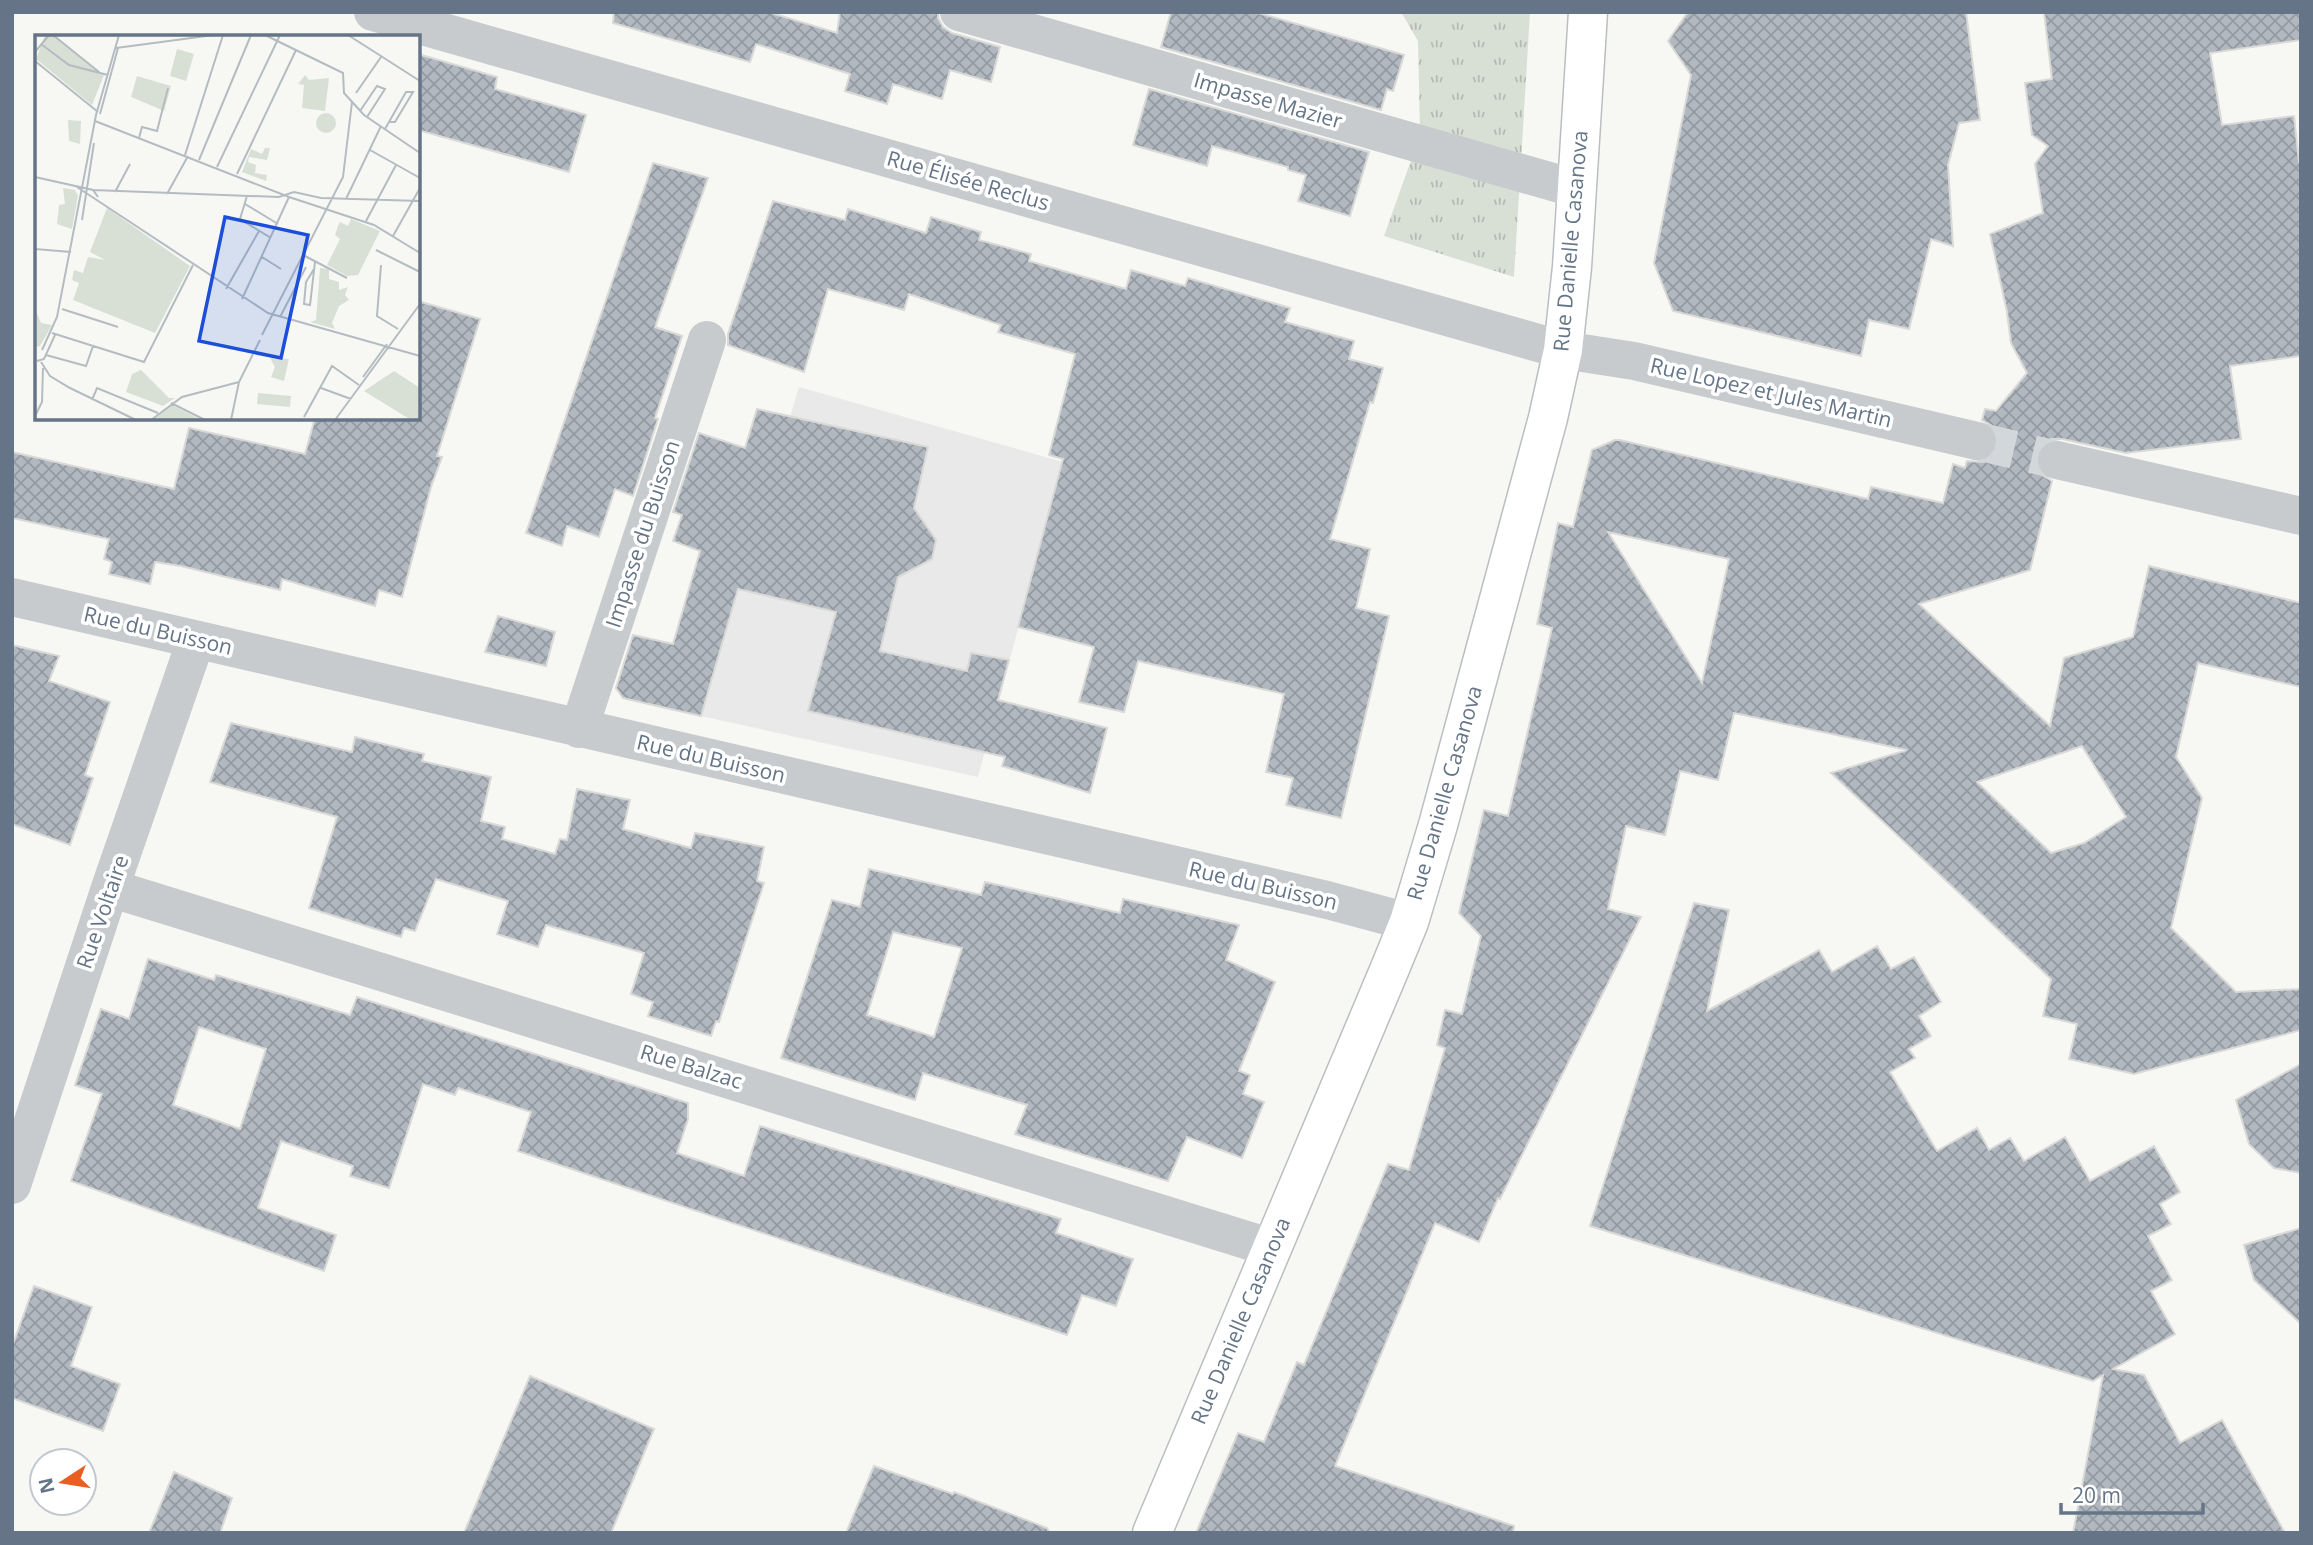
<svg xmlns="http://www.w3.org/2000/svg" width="2313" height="1545" font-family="'Open Sans',sans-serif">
<defs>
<pattern id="grass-tufts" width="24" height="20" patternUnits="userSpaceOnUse" patternTransform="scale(1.75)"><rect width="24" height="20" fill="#d8e0d5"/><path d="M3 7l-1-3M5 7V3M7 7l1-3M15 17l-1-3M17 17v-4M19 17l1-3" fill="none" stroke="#b3bab2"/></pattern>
<pattern id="building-cross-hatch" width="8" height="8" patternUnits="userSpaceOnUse" patternTransform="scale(1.75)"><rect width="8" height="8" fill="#b2b8bf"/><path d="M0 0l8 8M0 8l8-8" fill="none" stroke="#949aa1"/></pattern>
</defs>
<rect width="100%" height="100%" fill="#f7f8f4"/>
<!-- built -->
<path fill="#e8e9e8" d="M 799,387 L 1063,462 L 978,777 L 701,716 Z"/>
<!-- grass -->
<path fill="url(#grass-tufts)" d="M 1401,12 L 1530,12 L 1514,277 L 1384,236 L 1420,135 L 1418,41 Z"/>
<!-- building -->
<path fill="url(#building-cross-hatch)" stroke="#d9d9d7" stroke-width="2" fill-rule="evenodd" d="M 614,12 L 768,12 L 837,33 L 840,12 L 938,12 L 938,18 L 943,27 L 952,33 L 1000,47 L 991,82 L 950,70 L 942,99 L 893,84 L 887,104 L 845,91 L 850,74 L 756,44 L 750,62 L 613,23 Z
M 1171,12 L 1255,12 L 1404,55 L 1393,91 L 1387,89 L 1381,110 L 1161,47 Z
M 1688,12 L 1966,12 L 1980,120 L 1959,123 L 1948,165 L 1953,246 L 1931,239 L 1909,329 L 1869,320 L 1861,356 L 1673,311 L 1654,263 L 1691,75 L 1668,41 Z
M 2044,12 L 2301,12 L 2301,40 L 2210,53 L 2222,125 L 2294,116 L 2299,162 L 2301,163 L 2301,356 L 2230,366 L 2241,439 L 2126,453 L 2062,439 L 2051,439 L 2042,445 L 2036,454 L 2036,466 L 2042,475 L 2052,481 L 2030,570 L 1919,604 L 2050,726 L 2064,658 L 2133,637 L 2149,566 L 2301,603 L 2301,687 L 2198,663 L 2176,757 L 2202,798 L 2171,928 L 2236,992 L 2301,989 L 2301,1030 L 2134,1074 L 2069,1059 L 2077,1024 L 2043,1016 L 2051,979 L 1831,773 L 1907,750 L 1734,713 L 1718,780 L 1680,771 L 1665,835 L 1626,826 L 1608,909 L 1641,917 L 1500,1199 L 1498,1198 L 1479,1242 L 1435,1223 L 1335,1466 L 1514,1526 L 1513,1533 L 1196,1533 L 1238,1433 L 1264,1442 L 1297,1362 L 1304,1365 L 1388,1164 L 1409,1170 L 1445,1048 L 1437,1045 L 1445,1010 L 1462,1014 L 1481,936 L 1459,913 L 1484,810 L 1508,816 L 1552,628 L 1537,624 L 1558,523 L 1573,527 L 1592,450 L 1615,440 L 1620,440 L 1868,499 L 1871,487 L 1943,503 L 1953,464 L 1965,468 L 1967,461 L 1983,462 L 1992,456 L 1998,447 L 1998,435 L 1992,426 L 1982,420 L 1985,409 L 1996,411 L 2027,373 L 2011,343 L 2007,312 L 1990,234 L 2043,213 L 2035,164 L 2048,146 L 2032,135 L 2025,83 L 2052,79 ZM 1608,532 L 1729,559 L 1702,683 ZM 2082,746 L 2126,817 L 2084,843 L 2051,853 L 1977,782 Z
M 418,54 L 497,77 L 495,89 L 586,115 L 569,172 L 418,130 Z
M 1149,89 L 1369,152 L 1350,216 L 1298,201 L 1306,175 L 1288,170 L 1288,167 L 1212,146 L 1207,166 L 1133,145 Z
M 653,163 L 708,178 L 655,327 L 682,336 L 655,418 L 658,419 L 633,496 L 615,489 L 599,537 L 567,526 L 562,546 L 526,533 Z
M 773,201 L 845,220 L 848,209 L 926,233 L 931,217 L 981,232 L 979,240 L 1031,254 L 1029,261 L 1126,289 L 1131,270 L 1185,286 L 1188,278 L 1290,308 L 1285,322 L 1354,341 L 1349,359 L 1383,368 L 1373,403 L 1370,402 L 1330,539 L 1370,549 L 1356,608 L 1389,616 L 1341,818 L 1286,805 L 1293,778 L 1266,772 L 1284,694 L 1138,661 L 1124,712 L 1079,702 L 1094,647 L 1018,627 L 1063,459 L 1049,455 L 1075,354 L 998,332 L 1001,325 L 909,294 L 904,310 L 828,289 L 804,372 L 728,345 L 728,334 Z
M 418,301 L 480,319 L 437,456 L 442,457 L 431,487 L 402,597 L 379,590 L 375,606 L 282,579 L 280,590 L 181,566 L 155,562 L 150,584 L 109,574 L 112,562 L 104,559 L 109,539 L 12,518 L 12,452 L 174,489 L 189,428 L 305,454 L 315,418 L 418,418 Z
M 757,409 L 928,447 L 914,508 L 936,540 L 932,559 L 898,577 L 880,651 L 967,671 L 971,653 L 1009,660 L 998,700 L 1107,728 L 1090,793 L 1002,766 L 1005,757 L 808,711 L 836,612 L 738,589 L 701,716 L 623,698 L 616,688 L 633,635 L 673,644 L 700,551 L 673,541 L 682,515 L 673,512 L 699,433 L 745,448 Z
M 498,616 L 555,632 L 546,666 L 485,652 Z
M 12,645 L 59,656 L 49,681 L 110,702 L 85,775 L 93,778 L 70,845 L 12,824 Z
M 231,723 L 352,752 L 355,737 L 424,754 L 422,761 L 491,777 L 481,821 L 505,827 L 502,839 L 555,854 L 560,839 L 567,840 L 577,789 L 630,800 L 623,829 L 691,848 L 695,833 L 764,847 L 757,881 L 764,883 L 719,1022 L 716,1021 L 711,1036 L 648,1016 L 653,1002 L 631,994 L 644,953 L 546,925 L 538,947 L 497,934 L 508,901 L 436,879 L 415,931 L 404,928 L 401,937 L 309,908 L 337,817 L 210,782 Z
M 869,869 L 981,895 L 985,882 L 1120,913 L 1123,899 L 1239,925 L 1226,960 L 1275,982 L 1239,1071 L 1250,1075 L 1243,1094 L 1264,1102 L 1242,1158 L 1187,1137 L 1168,1181 L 1015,1134 L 1027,1105 L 923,1073 L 915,1100 L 781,1058 L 832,900 L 860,907 ZM 893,932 L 962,948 L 934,1037 L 867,1015 Z
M 1694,903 L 1729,910 L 1707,1011 L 1819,950 L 1832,972 L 1877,946 L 1891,969 L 1914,957 L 1941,1002 L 1919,1016 L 1931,1036 L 1909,1049 L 1915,1058 L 1890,1072 L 1937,1151 L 1977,1128 L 1989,1150 L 2010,1138 L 2024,1161 L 2065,1137 L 2090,1181 L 2154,1146 L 2180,1192 L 2160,1204 L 2171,1224 L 2148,1236 L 2172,1280 L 2151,1291 L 2175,1334 L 2113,1369 L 2144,1375 L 2180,1443 L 2222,1420 L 2285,1533 L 2073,1533 L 2103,1375 L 2093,1381 L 1590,1226 Z
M 148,959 L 214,980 L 216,975 L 350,1015 L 357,997 L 688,1103 L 688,1119 L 677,1153 L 744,1176 L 760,1126 L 1061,1219 L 1056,1233 L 1133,1259 L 1116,1306 L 1082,1295 L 1067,1335 L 518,1151 L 531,1112 L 458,1088 L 455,1095 L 423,1084 L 389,1188 L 350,1176 L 353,1166 L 281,1141 L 258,1208 L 336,1235 L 324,1271 L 71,1181 L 102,1094 L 75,1085 L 101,1009 L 129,1019 ZM 199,1027 L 266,1049 L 240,1129 L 173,1105 Z
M 2301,1064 L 2301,1173 L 2274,1168 L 2249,1144 L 2236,1100 Z
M 2301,1228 L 2301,1324 L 2254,1280 L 2244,1245 Z
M 34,1286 L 92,1307 L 71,1366 L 120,1384 L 103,1431 L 12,1398 L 12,1347 Z
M 530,1376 L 654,1429 L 611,1533 L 464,1533 Z
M 874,1466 L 953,1494 L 954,1492 L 1047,1528 L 1050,1533 L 846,1533 Z
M 174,1472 L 232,1498 L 220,1533 L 149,1533 Z"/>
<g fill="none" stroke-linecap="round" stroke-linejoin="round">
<!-- minor-tunnel -->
<path stroke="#d2d7d9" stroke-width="38" stroke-dasharray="38 19" stroke-linecap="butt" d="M 1977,441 L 2057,460"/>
<!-- major casing -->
<g stroke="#babec2" stroke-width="41">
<path id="major" d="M 1152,1533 L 1388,973 L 1409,922 L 1438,825 L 1548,418 L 1563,350 L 1572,267 L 1588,12"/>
</g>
<!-- minor -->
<path stroke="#c7cbce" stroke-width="38" d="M 373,12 L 1563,350 L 1634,361 L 1977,441
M 959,12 L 1577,189
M 2057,460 L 2301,516
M 12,597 L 1327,900 L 1409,922
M 579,729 L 707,340
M 110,888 L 1272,1248
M 12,1185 L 110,888 L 196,640"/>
<!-- major -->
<use href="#major" stroke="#fff" stroke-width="38"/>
</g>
<g text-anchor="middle" stroke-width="7" stroke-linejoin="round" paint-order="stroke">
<!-- street labels -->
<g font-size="21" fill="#657587" stroke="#fff">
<text transform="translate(1268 101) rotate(16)" y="7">Impasse Mazier</text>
<text transform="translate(968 181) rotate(16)" y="7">Rue Élisée Reclus</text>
<text transform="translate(1571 241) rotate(-85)" y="7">Rue Danielle Casanova</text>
<text transform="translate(1771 393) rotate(13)" y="7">Rue Lopez et Jules Martin</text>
<text transform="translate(643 534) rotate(-72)" y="7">Impasse du Buisson</text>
<text transform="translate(158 631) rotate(13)" y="7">Rue du Buisson</text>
<text transform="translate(711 759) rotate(13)" y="7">Rue du Buisson</text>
<text transform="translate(1445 793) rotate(-74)" y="7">Rue Danielle Casanova</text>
<text transform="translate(1263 886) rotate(13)" y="7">Rue du Buisson</text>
<text transform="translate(103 912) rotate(-71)" y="7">Rue Voltaire</text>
<text transform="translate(691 1067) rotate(17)" y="7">Rue Balzac</text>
<text transform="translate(1241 1321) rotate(-67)" y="7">Rue Danielle Casanova</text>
</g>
</g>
<!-- overview -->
<g transform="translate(35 35)">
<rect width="385" height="385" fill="#f7f8f4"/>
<path d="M 137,370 L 166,385 L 118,385 Z" fill="#d8e0d5"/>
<path d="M 72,173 L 155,231 L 120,298 L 38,265 L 44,248 L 37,245 L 39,235 L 48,238 L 53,222 L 70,225 L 55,217 Z" fill="#d8e0d5"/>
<path d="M 10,0 L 18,0 L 69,40 L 57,70 L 1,24 ZM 142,14 L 159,19 L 151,46 L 135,41 ZM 270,40 L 274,45 L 294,43 L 290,76 L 267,73 L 269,50 L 263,49 ZM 102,41 L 136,51 L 129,76 L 96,62 ZM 33,85 L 46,86 L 45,109 L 34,106 ZM 230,113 L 235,113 L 232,125 L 214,122 L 213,127 L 221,130 L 220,138 L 232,140 L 231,146 L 207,137 L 216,114 L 227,119 ZM 28,153 L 40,155 L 43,161 L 37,194 L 22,189 L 24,170 L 30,169 ZM 285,233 L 294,234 L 294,244 L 304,247 L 304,255 L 313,252 L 310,260 L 314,265 L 304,271 L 297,288 L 300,294 L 275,287 L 281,285 ZM 0,273 L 6,288 L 17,290 L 5,311 L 0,312 ZM 235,323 L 254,324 L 249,346 L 236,342 L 240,332 ZM 106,335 L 134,363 L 140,363 L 128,371 L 91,357 L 97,339 Z" fill="#d8e0d5"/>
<path d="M281 88a10 10 0 1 1 20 0a10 10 0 1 1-20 0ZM 316,184 L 345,196 L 323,240 L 312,241 L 292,230 L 305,204 L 300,200 L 303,191 L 305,187 L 313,191 ZM 359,336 L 385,353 L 385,385 L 376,385 L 329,356 ZM 223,358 L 256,361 L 255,372 L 222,369 Z" fill="#d8e0d5"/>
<path fill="none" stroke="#b4bcc2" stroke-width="2" d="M 18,0 L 64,37M 230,0 L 308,38 L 309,58 L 329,80 L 385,118M 313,0 L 385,46M 6,9 L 34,30 L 73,40M 81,13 L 179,0M 0,17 L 14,0M 0,26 L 63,77M 321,58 L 346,22M 325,76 L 342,51 L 350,54 L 332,82M 65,79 L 83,13M 60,86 L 254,162 L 339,190 L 385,218M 350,94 L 371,57 L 378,57 L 360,87 L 355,87M 104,103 L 107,92 L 122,96 L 133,53M 335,115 L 385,143M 150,120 L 188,0M 164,125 L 216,0M 182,132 L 245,0M 202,139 L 261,15M 0,142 L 58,155 L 63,162M 42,152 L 233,278 L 385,321M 58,155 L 244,162 L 259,157 L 286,163 L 385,166M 80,157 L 95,129M 132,159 L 153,121M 212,161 L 205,184 L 236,203M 311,164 L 346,91M 210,169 L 243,189M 47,185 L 59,108M 331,186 L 361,130M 358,201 L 385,153M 0,214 L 36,217M 341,215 L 385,237M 268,220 L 312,243M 227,222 L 246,234M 346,230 L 342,281 L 363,294M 279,234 L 271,247 L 269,269 L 275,270 L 280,227M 191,254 L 224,196M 207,264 L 254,162M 27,274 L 83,292M 245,282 L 271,232M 17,298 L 109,327 L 158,230M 227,300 L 308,142 L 317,67M 7,315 L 22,282 L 61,80 L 84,0M 11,320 L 51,331 L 58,311M 2,326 L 9,324 L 20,300M 6,327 L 15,341 L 35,353 L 101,385M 328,342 L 352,309M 286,353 L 316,364M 57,365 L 62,353 L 123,378M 136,368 L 170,385M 0,381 L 7,367 L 8,333M 269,382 L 297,331 L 324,350M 116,385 L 147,362 L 204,347M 196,385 L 204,347 L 225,305M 300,385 L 385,269"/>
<path fill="#1d4ed8" fill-opacity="0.15" stroke="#1d4ed8" stroke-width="3.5" d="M 190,182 L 273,200 L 246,323 L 164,306 Z"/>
<rect width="385" height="385" fill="none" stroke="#657587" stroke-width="3.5"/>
</g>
<!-- border -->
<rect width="2313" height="1545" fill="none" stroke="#657587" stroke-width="28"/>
<!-- north arrow -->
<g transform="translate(63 1482) rotate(258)"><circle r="33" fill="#ffffff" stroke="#c1c8cf" stroke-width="2"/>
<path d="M0-5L12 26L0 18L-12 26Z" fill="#eb5e21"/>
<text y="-10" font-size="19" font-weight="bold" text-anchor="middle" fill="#657587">N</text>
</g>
<!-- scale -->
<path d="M2061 1503v10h142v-10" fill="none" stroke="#657587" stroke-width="3.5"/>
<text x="2072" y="1503" font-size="21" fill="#657587" stroke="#ffffff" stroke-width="5" paint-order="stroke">20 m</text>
</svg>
